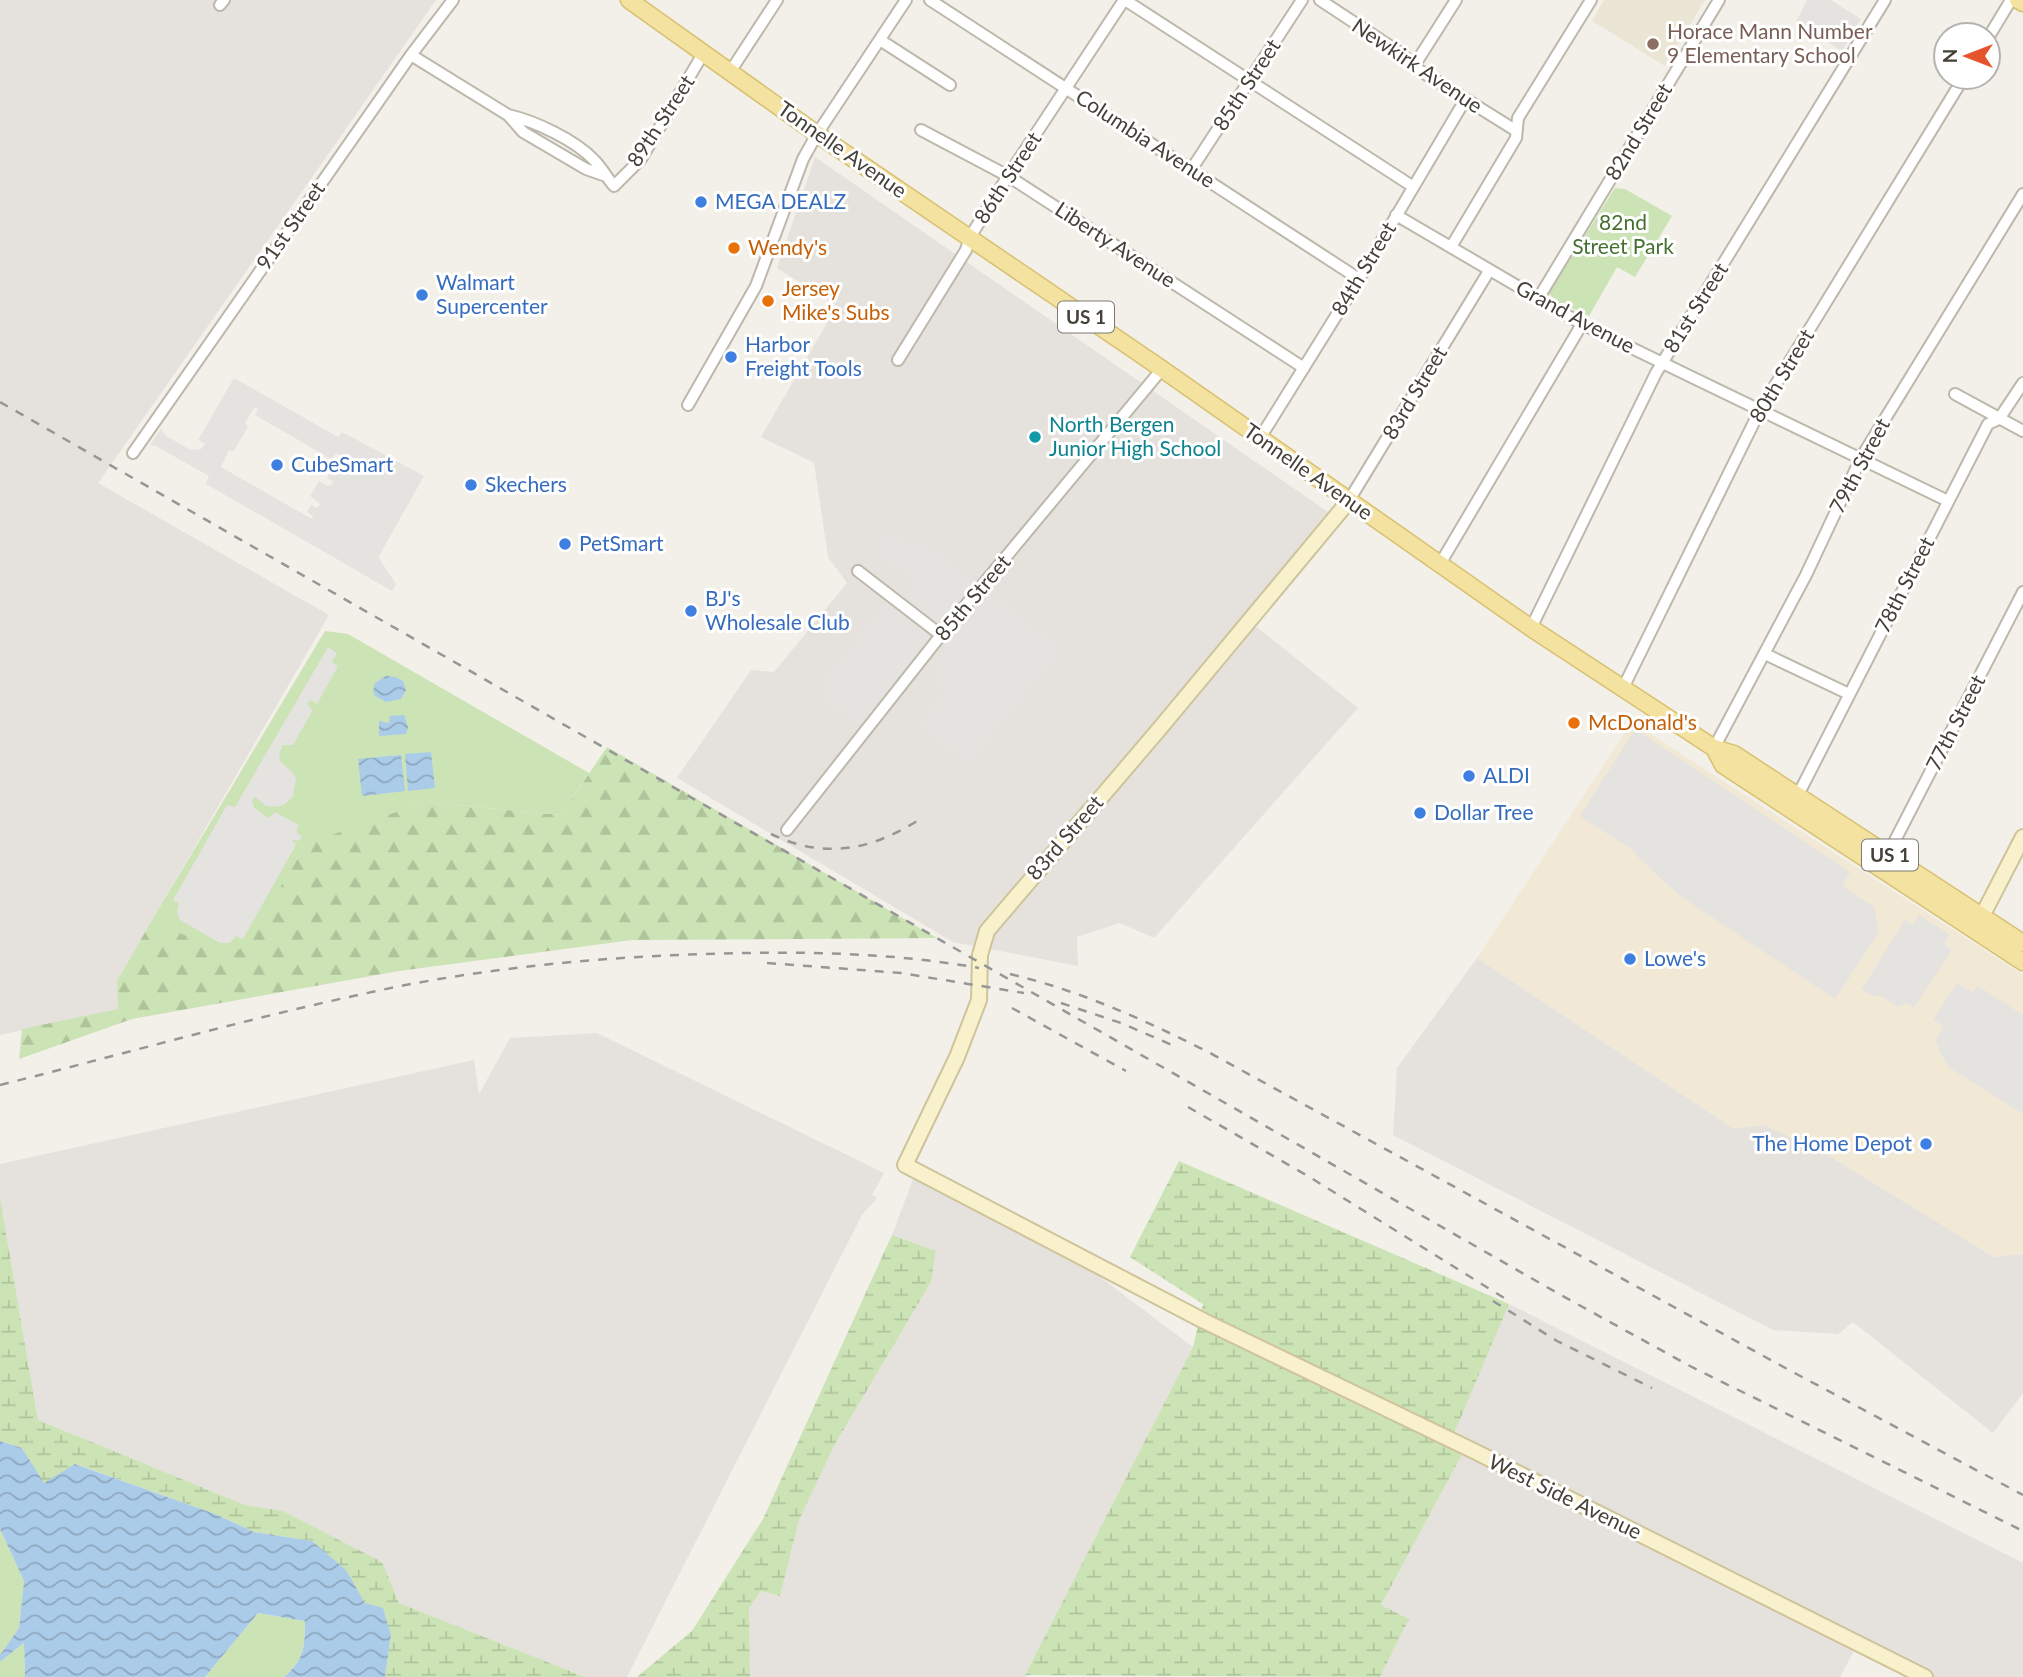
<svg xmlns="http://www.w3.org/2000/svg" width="2023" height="1677" font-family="Lato,sans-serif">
<defs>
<pattern id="forest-firs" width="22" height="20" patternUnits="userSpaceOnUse" patternTransform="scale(1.75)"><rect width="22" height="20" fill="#cbe3b5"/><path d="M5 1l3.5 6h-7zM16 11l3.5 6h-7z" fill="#b0c49c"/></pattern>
<pattern id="wetland-marsh" width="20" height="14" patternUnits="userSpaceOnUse" patternTransform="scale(1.75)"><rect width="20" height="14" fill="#cbe3b5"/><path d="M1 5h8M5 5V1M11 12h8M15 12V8" fill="none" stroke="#b0c49c"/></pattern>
<pattern id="water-waves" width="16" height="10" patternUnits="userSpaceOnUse" patternTransform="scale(1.75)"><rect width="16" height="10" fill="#abcce9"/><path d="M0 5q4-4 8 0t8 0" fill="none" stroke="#8da7be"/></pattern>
</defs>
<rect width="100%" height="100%" fill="#f2f0e8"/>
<!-- commercial -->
<path fill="#f2e8d6" d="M 1632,722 L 2023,975 L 2023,1254 L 1994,1257 L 1826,1154 L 1764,1125 L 1734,1129 L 1477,958 Z"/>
<!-- industrial -->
<path fill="#e5e2dd" d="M 0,0 L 436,0 L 98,483 L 329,615 L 117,981 L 119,1009 L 0,1035 Z
M 815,157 L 1331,514 L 1248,620 L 1358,708 L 1154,938 L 1120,923 L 1077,937 L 1078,966 L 953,942 L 677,778 L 751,670 L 774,672 L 847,583 L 828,557 L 814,463 L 761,437 L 837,306 L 777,268 Z
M 1477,958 L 1734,1129 L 1764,1125 L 1826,1154 L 1994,1257 L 2023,1254 L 2023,1393 L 1993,1433 L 1853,1322 L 1838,1334 L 1773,1330 L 1393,1135 L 1397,1068 Z
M 597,1033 L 884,1173 L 872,1195 L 877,1198 L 862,1215 L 627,1677 L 585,1677 L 399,1603 L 382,1562 L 283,1511 L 245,1505 L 38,1420 L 0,1198 L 0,1164 L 474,1060 L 479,1094 L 510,1038 Z
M 915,1174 L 1055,1243 L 1193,1347 L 1025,1675 L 1028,1677 L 750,1677 L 749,1608 L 761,1591 L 780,1596 L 799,1520 L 834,1446 L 931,1282 L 936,1251 L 892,1235 Z
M 1509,1304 L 2023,1563 L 2023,1677 L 1933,1677 L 1859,1642 L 1840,1677 L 1380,1677 L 1409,1619 L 1381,1605 L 1466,1447 L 1451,1438 Z"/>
<!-- education -->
<path fill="#eae5d4" d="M 1604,0 L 1705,0 L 1665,66 L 1592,21 Z"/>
<!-- forest -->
<path fill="url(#forest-firs)" d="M 607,747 L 937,938 L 632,940 L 399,971 L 132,1019 L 19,1059 L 22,1029 L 118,1009 L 117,981 L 152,920 L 225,953 L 236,951 L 248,943 L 301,851 L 299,846 L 424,802 L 561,815 Z"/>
<!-- wetland -->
<path fill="url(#wetland-marsh)" d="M 1179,1161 L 1509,1304 L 1452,1438 L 1466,1447 L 1381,1605 L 1409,1619 L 1380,1677 L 1025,1675 L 1193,1347 L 1203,1304 L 1130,1257 Z
M 0,1198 L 38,1420 L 245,1505 L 283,1511 L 382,1562 L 399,1603 L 585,1677 L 385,1677 L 391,1635 L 365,1603 L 345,1570 L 312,1541 L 254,1532 L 215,1514 L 76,1464 L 44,1484 L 22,1448 L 0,1441 Z
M 892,1235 L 936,1251 L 931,1282 L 834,1446 L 799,1520 L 780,1596 L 761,1591 L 749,1608 L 750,1677 L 637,1677 L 692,1631 L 763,1519 Z"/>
<!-- green -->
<path fill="#cbe3b5" d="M 1615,188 L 1625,189 L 1672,216 L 1635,277 L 1617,267 L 1589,316 L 1554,300 L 1549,293 Z
M 325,631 L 348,634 L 589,773 L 561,815 L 424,802 L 300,846 L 301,851 L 248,944 L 236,951 L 225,954 L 152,920 Z
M 0,1529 L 24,1581 L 19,1628 L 0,1655 Z
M 258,1613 L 305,1621 C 305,1648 304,1658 284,1677 L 205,1677 Z
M 24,1643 L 25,1677 L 0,1677 L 0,1662 Z"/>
<!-- parking -->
<path fill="#e4e3e0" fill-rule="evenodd" d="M 1807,0 L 1831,0 L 1861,19 L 1842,51 L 1796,22 Z
M 234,378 L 338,437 L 342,432 L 424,476 L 379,556 L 380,560 L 396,584 L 392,591 L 206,484 L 209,476 L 156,446 L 150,445 L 161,429 L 166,436 L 191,450 L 201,449 L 205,444 L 198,440 ZM 255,407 L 258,409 L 255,415 L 331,459 L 336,453 L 345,459 L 344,463 L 337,459 L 327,478 L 333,481 L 332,484 L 328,486 L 319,481 L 310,496 L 320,504 L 317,508 L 311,505 L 307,512 L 313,516 L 312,519 L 221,467 L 229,450 L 233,452 L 248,427 L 245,423 Z
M 889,533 L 910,548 L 918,539 L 973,583 L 937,625 L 903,599 L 915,582 L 875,550 Z
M 990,593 L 1061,650 L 968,764 L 920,725 L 944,692 L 931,681 L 940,669 L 933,664 Z
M 887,604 L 931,637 L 858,726 L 821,695 L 823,682 Z
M 328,647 L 337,653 L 332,662 L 338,666 L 317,704 L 311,700 L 308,702 L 308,706 L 313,710 L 293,745 L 283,745 L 279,753 L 280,761 L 292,772 L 296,779 L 293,796 L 285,804 L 276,807 L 266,806 L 255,797 L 252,800 L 254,808 L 269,818 L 275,812 L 299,825 L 296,832 L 302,836 L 299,841 L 291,839 L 296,845 L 243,939 L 236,936 L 230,943 L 220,943 L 180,920 L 177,913 L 179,903 L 173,900 L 227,805 L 235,807 Z
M 1635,729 L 1850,872 L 1842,886 L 1874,907 L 1879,932 L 1835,999 L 1680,896 L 1639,858 L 1634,851 L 1580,816 Z
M 1919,915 L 1950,935 L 1944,944 L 1952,950 L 1914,1007 L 1907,1003 L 1898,1007 L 1879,995 L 1874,997 L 1862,989 L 1905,920 L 1912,925 Z
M 1957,983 L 1972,992 L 1978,986 L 2023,1015 L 2023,1114 L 1950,1068 L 1940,1053 L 1936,1040 L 1944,1026 L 1933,1020 Z"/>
<!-- water -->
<path fill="url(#water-waves)" d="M 386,676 L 395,677 L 403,681 L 406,690 L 401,699 L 386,702 L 375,696 L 373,691 L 375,683 Z
M 404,715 L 408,727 L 406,734 L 379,736 L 379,721 L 389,723 L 390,716 Z
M 431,752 L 435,788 L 408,791 L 405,754 Z
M 401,755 L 405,791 L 362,796 L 358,759 Z
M 0,1441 L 22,1448 L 44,1483 L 75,1464 L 215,1514 L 254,1532 L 312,1541 L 346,1570 L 365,1603 L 383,1608 L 391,1635 L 385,1677 L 284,1677 C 304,1659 305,1648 305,1621 L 258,1613 L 205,1677 L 25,1677 L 24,1643 L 0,1662 L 0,1655 L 19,1628 L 24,1581 L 0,1529 Z"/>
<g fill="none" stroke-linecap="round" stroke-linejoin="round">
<!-- street casing -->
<g stroke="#bdb8ac" stroke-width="14">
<path id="street" d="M 930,0 L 1359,279
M 1125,0 L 1412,186
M 1320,0 L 1402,54 L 1419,70 L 1515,130
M 220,5 L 224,0
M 1988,38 L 2011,0
M 880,40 L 950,85
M 411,55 L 508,115 L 523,132 L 586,169 L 603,175
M 1414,66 L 1456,0
M 730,72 L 777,0
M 508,115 C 535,121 575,140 594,160 C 602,168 607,178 614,186 L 641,159 L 704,52
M 921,130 L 1008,176 L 1304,368
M 1191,170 L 1302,0
M 1396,215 L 1582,324 L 1948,501
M 1451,247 L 1516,138 L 1518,118 L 1591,0
M 1538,299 L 1719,0
M 898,360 L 966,250 L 970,237 L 1008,176 L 1124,0
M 1955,394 L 2023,431
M 688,405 L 756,286 L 803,159 L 817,134 L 906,0
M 1260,438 L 1359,279 L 1465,100
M 133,453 L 411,55 L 453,0
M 1348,502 L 1489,271
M 1440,564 L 1582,324
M 858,571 L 941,635
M 1531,628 L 1656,373 L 1885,0
M 1765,654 L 1849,694
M 1623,688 L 1760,410 L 1964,77
M 1714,748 L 1806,575 L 1861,458 L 2023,194
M 1798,795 L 1988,424 L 1999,419 L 2023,383
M 787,830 L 941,635 L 1162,369
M 1888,854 L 2023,592"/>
</g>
<!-- secondary casing -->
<g stroke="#cec49c" stroke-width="18">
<path id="secondary" d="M 1348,502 L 1161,727 L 987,931 L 980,955 L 979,1000 L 957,1057 L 905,1165 L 1204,1321 L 1476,1452 L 1925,1677
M 1977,926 L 2023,837"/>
</g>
<!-- primary casing -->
<g stroke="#d8c071" stroke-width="19">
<path id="primary" d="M 629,0 L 817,134 L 1162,369 L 1531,628 L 1714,748 L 1734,754 L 2023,943
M 2018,0 L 2023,3
M 1714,748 L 1723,765 L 2023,962"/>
</g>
<!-- street -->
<use href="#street" stroke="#fff" stroke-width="10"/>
<!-- secondary -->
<use href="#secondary" stroke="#f9f1cc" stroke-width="14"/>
<!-- primary -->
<use href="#primary" stroke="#f4e2a0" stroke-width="16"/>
<!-- rail -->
<path stroke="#969696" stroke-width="2.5" stroke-dasharray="9 9" stroke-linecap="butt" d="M 0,402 L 1559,1294 L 1690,1366 L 2023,1531
M 771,834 C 823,859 869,851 917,821
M 767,963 L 901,973 L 1024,993
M 1010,974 C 1081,991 1145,1020 1210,1053 L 1789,1370 L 2023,1495
M 1061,1003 L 1121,1023 L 1172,1045
M 1012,1008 L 1126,1071
M 0,1085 C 136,1051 273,1011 411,984 C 508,966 607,957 705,954 C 797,951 889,952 979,968
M 1188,1107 L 1308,1176 L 1509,1301
M 1493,1301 L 1557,1341 L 1652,1388"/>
</g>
<!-- markers -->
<circle fill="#8d6e63" stroke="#fff" stroke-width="2.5" cx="1653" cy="44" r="7"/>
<g fill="#3f7fe0" stroke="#fff" stroke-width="2.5">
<circle cx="701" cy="202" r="7"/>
<circle cx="422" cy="295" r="7"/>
<circle cx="731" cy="357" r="7"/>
<circle cx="277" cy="465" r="7"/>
<circle cx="471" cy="485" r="7"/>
<circle cx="565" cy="544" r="7"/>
<circle cx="691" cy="611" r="7"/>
<circle cx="1469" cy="776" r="7"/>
<circle cx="1420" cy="813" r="7"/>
<circle cx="1630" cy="959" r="7"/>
<circle cx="1926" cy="1144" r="7"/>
</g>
<g fill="#e8710a" stroke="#fff" stroke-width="2.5">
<circle cx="734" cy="248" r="7"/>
<circle cx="768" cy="301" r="7"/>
<circle cx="1574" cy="723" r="7"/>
</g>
<circle fill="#0f9aa8" stroke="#fff" stroke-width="2.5" cx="1035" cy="437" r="7"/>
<g text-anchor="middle" stroke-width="6" stroke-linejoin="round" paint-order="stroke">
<!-- shield labels -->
<g fill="#fff" stroke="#7d7a74" stroke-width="2">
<rect x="1058" y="301.5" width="56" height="31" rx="5"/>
<rect x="1862" y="839.5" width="56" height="31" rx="5"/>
</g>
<g font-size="19" font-weight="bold" fill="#454138">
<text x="1086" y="324">US 1</text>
<text x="1890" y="862">US 1</text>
</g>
<!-- education labels -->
<g font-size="21" fill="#785e54" stroke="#fff" text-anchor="start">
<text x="1667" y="39">Horace Mann Number<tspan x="1667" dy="24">9 Elementary School</tspan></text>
</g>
<!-- street labels -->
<g font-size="21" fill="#454138" stroke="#fff">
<text transform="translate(1417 66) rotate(34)" y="7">Newkirk Avenue</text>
<text transform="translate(1247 85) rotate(-57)" y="7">85th Street</text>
<text transform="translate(661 121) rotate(-57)" y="7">89th Street</text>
<text transform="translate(1639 132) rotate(-59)" y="7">82nd Street</text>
<text transform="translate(1145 139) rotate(33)" y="7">Columbia Avenue</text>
<text transform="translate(842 150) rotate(35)" y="7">Tonnelle Avenue</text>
<text transform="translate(1008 178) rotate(-57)" y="7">86th Street</text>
<text transform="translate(291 226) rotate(-55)" y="7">91st Street</text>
<text transform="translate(1115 245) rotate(33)" y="7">Liberty Avenue</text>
<text transform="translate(1364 269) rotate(-59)" y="7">84th Street</text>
<text transform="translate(1696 308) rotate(-58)" y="7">81st Street</text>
<text transform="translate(1575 317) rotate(28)" y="7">Grand Avenue</text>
<text transform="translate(1782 376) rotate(-59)" y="7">80th Street</text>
<text transform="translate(1415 393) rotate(-59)" y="7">83rd Street</text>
<text transform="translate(1860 466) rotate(-62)" y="7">79th Street</text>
<text transform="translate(1308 472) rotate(35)" y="7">Tonnelle Avenue</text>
<text transform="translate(1905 585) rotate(-63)" y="7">78th Street</text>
<text transform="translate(973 598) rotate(-50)" y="7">85th Street</text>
<text transform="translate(1956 723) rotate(-63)" y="7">77th Street</text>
<text transform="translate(1065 838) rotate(-49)" y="7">83rd Street</text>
<text transform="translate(1565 1497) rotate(26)" y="7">West Side Avenue</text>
</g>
<!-- shop labels -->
<g font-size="21" fill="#366cbe" stroke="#fff" text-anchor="start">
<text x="715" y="209">MEGA DEALZ</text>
<text x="436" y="290">Walmart<tspan x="436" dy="24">Supercenter</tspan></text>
<text x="745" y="352">Harbor<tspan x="745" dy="24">Freight Tools</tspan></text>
<text x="291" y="472">CubeSmart</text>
<text x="485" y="492">Skechers</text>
<text x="579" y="551">PetSmart</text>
<text x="705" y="606">BJ's<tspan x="705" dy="24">Wholesale Club</tspan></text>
<text x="1483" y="783">ALDI</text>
<text x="1434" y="820">Dollar Tree</text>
<text x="1644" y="966">Lowe's</text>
<text x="1912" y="1151" text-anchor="end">The Home Depot</text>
</g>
<!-- park labels -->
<g font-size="21" fill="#457130" stroke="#fff">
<text x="1623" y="230">82nd<tspan x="1623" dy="24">Street Park</tspan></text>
</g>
<!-- food labels -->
<g font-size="21" fill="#c56008" stroke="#fff" text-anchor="start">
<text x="748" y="255">Wendy's</text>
<text x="782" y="296">Jersey<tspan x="782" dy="24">Mike's Subs</tspan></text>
<text x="1588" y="730">McDonald's</text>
</g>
<!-- culture labels -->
<g font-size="21" fill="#0d838f" stroke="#fff" text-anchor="start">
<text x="1049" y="432">North Bergen<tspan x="1049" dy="24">Junior High School</tspan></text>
</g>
</g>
<!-- north arrow -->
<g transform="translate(1967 56) rotate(270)"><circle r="33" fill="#ffffff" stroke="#b5b3af" stroke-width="2"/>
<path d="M0-5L12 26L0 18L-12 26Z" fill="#e5552d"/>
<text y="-10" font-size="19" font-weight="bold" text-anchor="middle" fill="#454138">N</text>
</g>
</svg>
